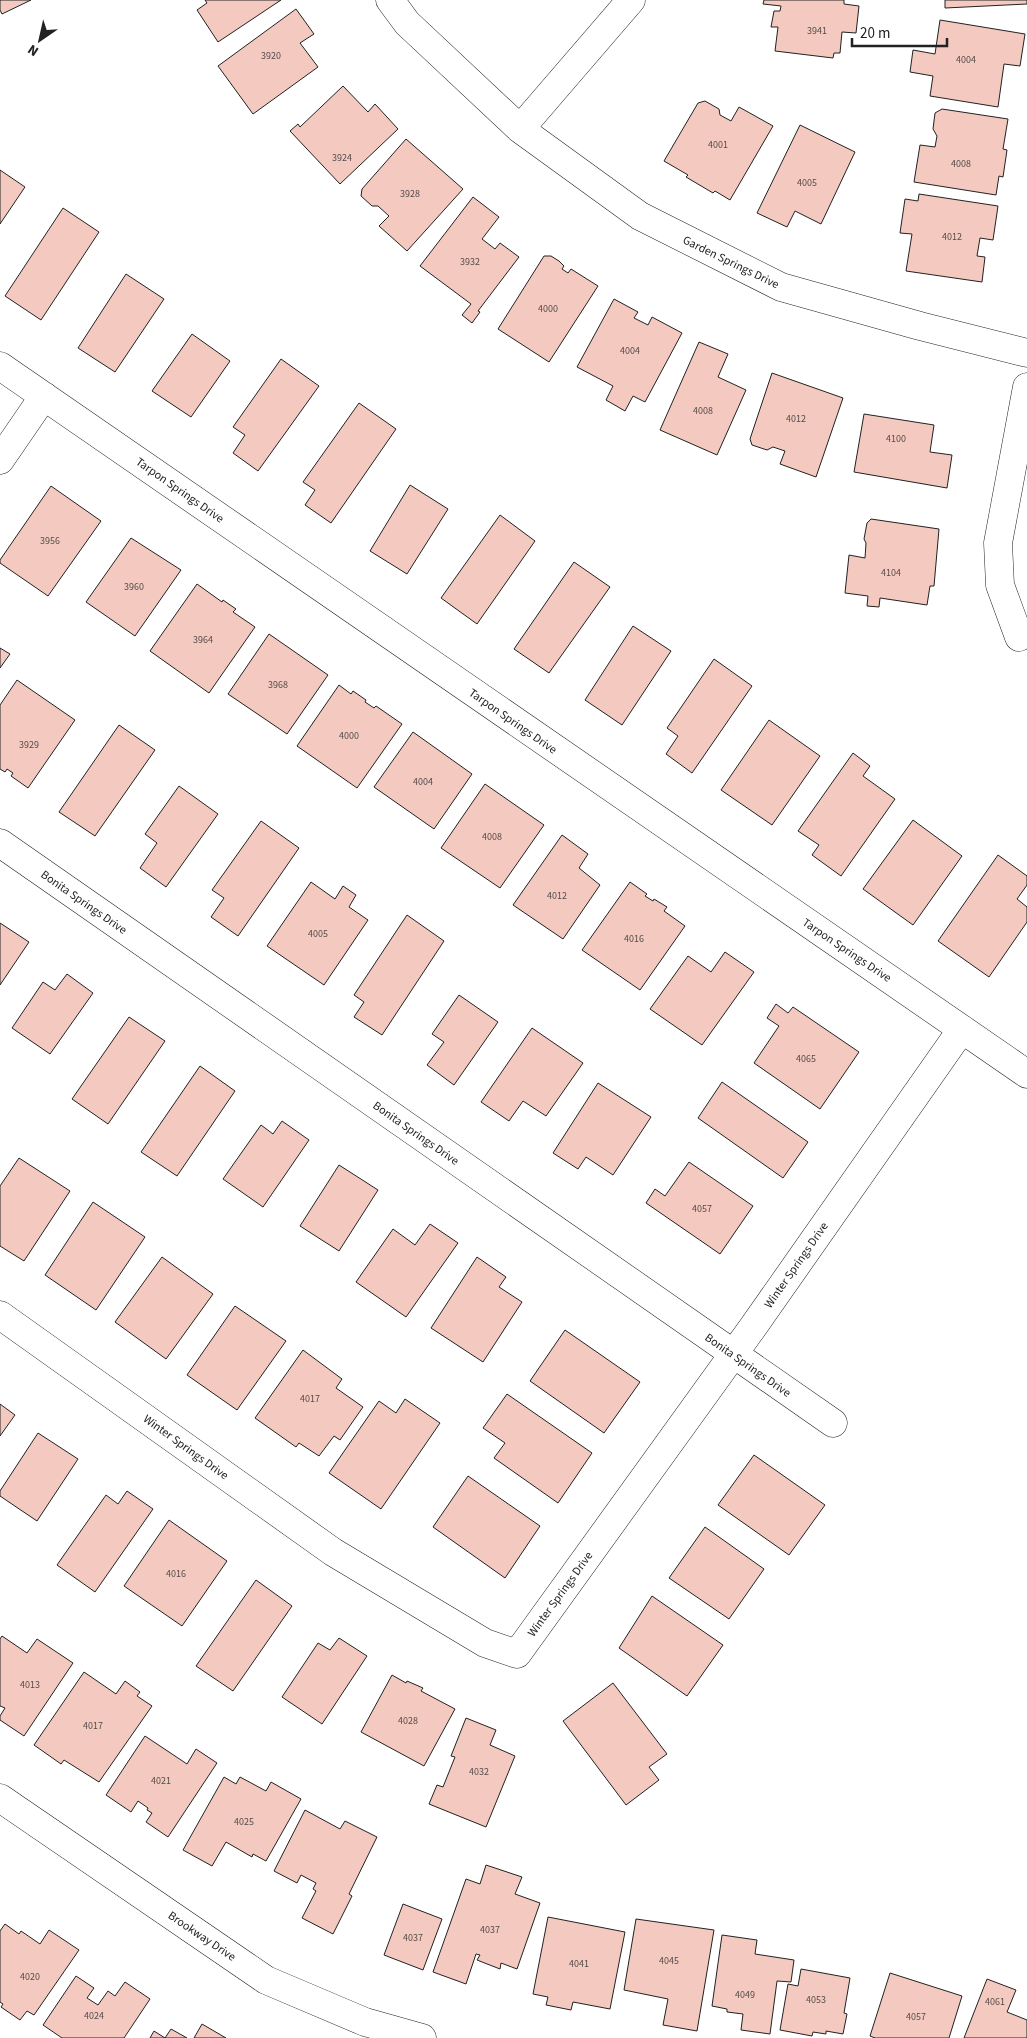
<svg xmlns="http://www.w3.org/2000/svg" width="1027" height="2038" font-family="'Source Sans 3',sans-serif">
<rect width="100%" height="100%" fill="#fff"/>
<!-- building -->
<path fill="#f3c9c0" stroke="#222" d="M 0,0 L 31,0 L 2,14 L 0,10 Z
M 205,0 L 281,0 L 218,42 L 197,10 L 207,3 Z
M 764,0 L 844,0 L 844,4 L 859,6 L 856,33 L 842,32 L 840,53 L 834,53 L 833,58 L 775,51 L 778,27 L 771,27 L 774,11 L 780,11 L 781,6 L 763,4 Z
M 945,0 L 1027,0 L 1027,4 L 945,8 Z
M 296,9 L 314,34 L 300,43 L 318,67 L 253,114 L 218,66 Z
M 940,20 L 1025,34 L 1020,66 L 1004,64 L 998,107 L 930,96 L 933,76 L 910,72 L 913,50 L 935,54 Z
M 343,86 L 368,112 L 375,104 L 398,129 L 340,184 L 290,131 L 298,124 L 300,127 Z
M 705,101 L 719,109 L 720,115 L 731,121 L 739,107 L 773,126 L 730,200 L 715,191 L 713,193 L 686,177 L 688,175 L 664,161 L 698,103 Z
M 942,109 L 1008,119 L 1003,149 L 1007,150 L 1003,177 L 999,176 L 996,195 L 914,182 L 920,145 L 935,147 L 937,136 L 933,129 L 935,113 Z
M 800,125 L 855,152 L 821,224 L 795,211 L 787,227 L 757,213 Z
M 406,139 L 463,189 L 407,251 L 379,226 L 389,216 L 378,206 L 372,206 L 361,196 L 362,189 Z
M 0,170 L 25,187 L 0,224 Z
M 919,194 L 998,206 L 993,240 L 980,238 L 977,256 L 985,257 L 982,282 L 906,271 L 912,234 L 900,233 L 905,199 L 918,201 Z
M 473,197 L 499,217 L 482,239 L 495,249 L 500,243 L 519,257 L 478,311 L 480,312 L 472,323 L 462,315 L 471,304 L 420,266 Z
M 63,208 L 99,232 L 41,320 L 5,296 Z
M 544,256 L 551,256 L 559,261 L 564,266 L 562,269 L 568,273 L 571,269 L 598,286 L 549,362 L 498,329 Z
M 126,274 L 164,299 L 115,372 L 78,348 Z
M 614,299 L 638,312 L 634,318 L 648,325 L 652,317 L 682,333 L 645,402 L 633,396 L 625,411 L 606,400 L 613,386 L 577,367 Z
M 192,334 L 230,361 L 191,417 L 152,391 Z
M 699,342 L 728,354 L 718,377 L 746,390 L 717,455 L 660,430 Z
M 281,359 L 319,386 L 258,471 L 233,453 L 245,435 L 233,427 Z
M 772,373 L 843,398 L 816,477 L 780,464 L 785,451 L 773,447 L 767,450 L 752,445 L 750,439 Z
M 359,403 L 396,429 L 331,523 L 305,505 L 315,490 L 303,482 Z
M 864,414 L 934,425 L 930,452 L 952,455 L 947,488 L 854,472 Z
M 410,485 L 448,509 L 407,574 L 370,551 Z
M 51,486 L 101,521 L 48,596 L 0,563 L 0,560 Z
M 500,515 L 535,541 L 477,624 L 441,598 Z
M 871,519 L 939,529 L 934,586 L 930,586 L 927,605 L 880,598 L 879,607 L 867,606 L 868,596 L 845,593 L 849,555 L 865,558 L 866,543 L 864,539 L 867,523 Z
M 131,538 L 181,570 L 135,636 L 86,602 Z
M 574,562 L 610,587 L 549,673 L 514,649 Z
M 197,584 L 222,602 L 223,600 L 236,609 L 233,612 L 255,627 L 209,693 L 150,651 Z
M 633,626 L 671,651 L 622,725 L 585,700 Z
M 269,634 L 328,675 L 287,734 L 228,694 Z
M 0,648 L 10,654 L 0,668 Z
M 714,659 L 752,686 L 692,773 L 666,754 L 678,736 L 667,728 Z
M 17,680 L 75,720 L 28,788 L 11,776 L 13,773 L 7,769 L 5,772 L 0,769 L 0,705 Z
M 339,685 L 351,694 L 353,691 L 366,700 L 365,702 L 374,708 L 376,706 L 402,724 L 357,788 L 297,746 Z
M 769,720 L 820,756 L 772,825 L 721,790 Z
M 119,725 L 155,750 L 95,836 L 59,812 Z
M 413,732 L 472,774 L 434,829 L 374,787 Z
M 853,753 L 870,766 L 863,776 L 895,799 L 841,876 L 812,855 L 819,845 L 798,831 Z
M 485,784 L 544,825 L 500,888 L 441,848 Z
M 179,786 L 218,814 L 166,887 L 140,868 L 157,843 L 145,834 Z
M 913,820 L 962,856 L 913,925 L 863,889 Z
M 261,821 L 299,848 L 238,936 L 211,917 L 224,898 L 212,890 Z
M 562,835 L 588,854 L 579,868 L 600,885 L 563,939 L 513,905 Z
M 998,855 L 1027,876 L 1027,885 L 1017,899 L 1027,907 L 1027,922 L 989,977 L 938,941 Z
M 311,882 L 335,899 L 343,886 L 356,895 L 349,907 L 368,920 L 324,985 L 267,946 Z
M 630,882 L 647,894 L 645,896 L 653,901 L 654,899 L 667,907 L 664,911 L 685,926 L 640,990 L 582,950 Z
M 407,915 L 444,941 L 382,1035 L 354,1017 L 364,1002 L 354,995 Z
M 0,923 L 29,942 L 0,985 Z
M 725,952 L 754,972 L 702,1045 L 650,1009 L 688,956 L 711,972 Z
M 67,974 L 93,993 L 50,1054 L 12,1028 L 43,982 L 55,990 Z
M 459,995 L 498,1022 L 454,1085 L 427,1065 L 444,1042 L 432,1034 Z
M 776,1004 L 788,1013 L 793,1007 L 859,1052 L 820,1109 L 754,1063 L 779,1026 L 767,1018 Z
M 129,1017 L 165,1041 L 108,1124 L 72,1099 Z
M 532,1028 L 583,1063 L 546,1116 L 523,1101 L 509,1121 L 481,1102 Z
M 200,1066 L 235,1091 L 177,1176 L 141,1152 Z
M 722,1082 L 808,1142 L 783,1178 L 698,1118 Z
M 598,1083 L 651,1117 L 613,1175 L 586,1157 L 578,1169 L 553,1153 Z
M 282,1121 L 309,1140 L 263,1207 L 223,1179 L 261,1125 L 273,1134 Z
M 19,1158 L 70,1191 L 24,1261 L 0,1246 L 0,1186 Z
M 689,1162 L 753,1206 L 720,1254 L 646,1203 L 655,1189 L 665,1196 Z
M 339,1165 L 378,1190 L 339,1251 L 300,1226 Z
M 93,1202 L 145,1237 L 96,1310 L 45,1275 Z
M 430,1224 L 458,1243 L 406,1317 L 356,1282 L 393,1229 L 415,1245 Z
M 162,1257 L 213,1294 L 166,1359 L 115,1322 Z
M 477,1257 L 506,1277 L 499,1287 L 522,1302 L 483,1362 L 431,1328 Z
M 235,1306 L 286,1341 L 237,1410 L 187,1375 Z
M 565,1330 L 640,1382 L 604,1433 L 530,1381 Z
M 303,1350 L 342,1379 L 336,1388 L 363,1407 L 340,1440 L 334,1436 L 319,1456 L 299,1443 L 296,1447 L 255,1418 Z
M 507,1394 L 592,1453 L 558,1503 L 494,1458 L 505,1443 L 483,1428 Z
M 405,1399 L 440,1423 L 381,1509 L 329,1473 L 379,1401 L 396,1413 Z
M 0,1404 L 15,1415 L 0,1436 Z
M 38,1433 L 78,1459 L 37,1521 L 0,1496 L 0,1491 Z
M 754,1455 L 825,1505 L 789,1555 L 718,1505 Z
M 468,1476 L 540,1526 L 505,1578 L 433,1527 Z
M 127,1491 L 153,1509 L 95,1592 L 57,1565 L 106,1495 L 118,1504 Z
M 169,1520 L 227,1561 L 182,1626 L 124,1586 Z
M 705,1527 L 764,1569 L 729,1619 L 669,1578 Z
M 256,1580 L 292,1606 L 233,1691 L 196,1666 Z
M 652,1596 L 723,1645 L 687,1696 L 619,1648 Z
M 2,1636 L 27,1653 L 37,1639 L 73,1663 L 24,1736 L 0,1720 L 0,1716 L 5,1708 L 0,1706 L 0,1639 Z
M 339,1638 L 367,1656 L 322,1724 L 282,1697 L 318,1643 L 330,1650 Z
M 84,1672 L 116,1694 L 125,1681 L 140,1692 L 137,1696 L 152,1706 L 99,1782 L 64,1760 L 61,1764 L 34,1745 Z
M 392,1675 L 406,1683 L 407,1681 L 423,1688 L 421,1691 L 455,1709 L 424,1766 L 361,1732 Z
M 613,1683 L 667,1754 L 649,1767 L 659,1780 L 626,1805 L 563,1721 Z
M 466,1718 L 496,1730 L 490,1745 L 515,1756 L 486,1827 L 429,1804 L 437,1785 L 443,1787 L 455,1757 L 451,1756 Z
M 145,1736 L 187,1764 L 196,1749 L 217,1763 L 168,1837 L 146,1822 L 152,1813 L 147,1810 L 148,1808 L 138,1801 L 131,1812 L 106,1795 Z
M 224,1777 L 236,1784 L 240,1777 L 266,1791 L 271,1782 L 301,1799 L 266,1861 L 253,1854 L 252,1857 L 226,1842 L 212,1866 L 183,1850 Z
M 305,1810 L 340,1829 L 345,1821 L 377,1837 L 349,1894 L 352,1896 L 333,1934 L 302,1918 L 316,1891 L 313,1889 L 316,1883 L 301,1875 L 297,1883 L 274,1871 Z
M 486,1865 L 522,1877 L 515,1894 L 540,1903 L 517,1969 L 501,1963 L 500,1969 L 477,1960 L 480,1955 L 476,1954 L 466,1984 L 433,1972 L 466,1879 L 480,1884 Z
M 403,1904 L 442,1919 L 423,1970 L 384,1955 Z
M 548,1917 L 625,1932 L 610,2009 L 573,2002 L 571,2010 L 546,2005 L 548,1997 L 533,1994 Z
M 636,1919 L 714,1930 L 697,2031 L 663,2025 L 668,1999 L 624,1990 Z
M 5,1924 L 19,1934 L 21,1931 L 40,1944 L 49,1930 L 79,1950 L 34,2015 L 27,2011 L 20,2020 L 1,2007 L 3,2004 L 0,2002 L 0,1931 Z
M 722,1935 L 757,1940 L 755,1954 L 794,1960 L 791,1982 L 777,1981 L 770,2034 L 741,2030 L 743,2014 L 727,2012 L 727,2009 L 712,2006 Z
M 801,1969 L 850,1978 L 844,2013 L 847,2014 L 843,2034 L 826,2031 L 826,2034 L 813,2032 L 812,2036 L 780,2030 L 788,1984 L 798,1986 Z
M 890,1973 L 962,1996 L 949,2038 L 875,2038 L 870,2036 Z
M 76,1976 L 94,1988 L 87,1998 L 98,2005 L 108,1991 L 115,1996 L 125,1982 L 150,1999 L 124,2038 L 62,2038 L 43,2025 Z
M 987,1979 L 1016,1990 L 1007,2012 L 1027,2020 L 1027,2038 L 964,2038 Z
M 202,2024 L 226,2038 L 194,2038 Z
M 171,2029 L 187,2038 L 150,2038 L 154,2031 L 165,2038 Z"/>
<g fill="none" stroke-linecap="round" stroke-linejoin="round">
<!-- minor casing -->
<g stroke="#222" stroke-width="29">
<path id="minor" d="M 390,0 L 407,23 L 520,129 L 640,216 L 781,287 L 920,326 L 1027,353
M 520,129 L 631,0
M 0,366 L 1027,1074
M 0,460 L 44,396
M 1019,637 L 1000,585 L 998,543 L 1027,387
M 0,843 L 833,1423
M 0,1315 L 333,1552 L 485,1643 L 517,1654 L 753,1327 L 962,1029
M 0,1798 L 266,1980 L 365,2022 L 422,2038"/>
</g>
<!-- minor -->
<use href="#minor" stroke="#fff" stroke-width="28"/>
</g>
<g text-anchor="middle" stroke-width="4" stroke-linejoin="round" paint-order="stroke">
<!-- number labels -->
<g font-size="10" fill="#564c4a">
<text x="817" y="34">3941</text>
<text x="271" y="59">3920</text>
<text x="966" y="63">4004</text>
<text x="718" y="148">4001</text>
<text x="342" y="161">3924</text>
<text x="961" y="167">4008</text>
<text x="807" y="186">4005</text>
<text x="410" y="197">3928</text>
<text x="952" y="240">4012</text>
<text x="470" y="265">3932</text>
<text x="548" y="312">4000</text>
<text x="630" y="354">4004</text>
<text x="703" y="414">4008</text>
<text x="796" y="422">4012</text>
<text x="896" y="442">4100</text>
<text x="50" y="544">3956</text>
<text x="891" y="576">4104</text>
<text x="134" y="590">3960</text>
<text x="203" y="643">3964</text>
<text x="278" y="688">3968</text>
<text x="349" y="739">4000</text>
<text x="29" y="748">3929</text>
<text x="423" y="785">4004</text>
<text x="492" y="840">4008</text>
<text x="557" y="899">4012</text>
<text x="318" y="937">4005</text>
<text x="634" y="942">4016</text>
<text x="806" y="1062">4065</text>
<text x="702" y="1212">4057</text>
<text x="310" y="1402">4017</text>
<text x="176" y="1577">4016</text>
<text x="30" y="1688">4013</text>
<text x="408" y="1724">4028</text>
<text x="93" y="1729">4017</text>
<text x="479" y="1775">4032</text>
<text x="161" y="1784">4021</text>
<text x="244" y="1825">4025</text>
<text x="490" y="1933">4037</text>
<text x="413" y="1941">4037</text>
<text x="669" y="1964">4045</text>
<text x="579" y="1967">4041</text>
<text x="30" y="1980">4020</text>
<text x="745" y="1998">4049</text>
<text x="816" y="2003">4053</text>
<text x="995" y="2005">4061</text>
<text x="94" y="2019">4024</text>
<text x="916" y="2020">4057</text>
</g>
<!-- street labels -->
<g font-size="12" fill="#222" stroke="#fff">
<text transform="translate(731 262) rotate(26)" y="4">Garden Springs Drive</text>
<text transform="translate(180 490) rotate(35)" y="4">Tarpon Springs Drive</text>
<text transform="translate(513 721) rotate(35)" y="4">Tarpon Springs Drive</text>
<text transform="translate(84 902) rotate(35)" y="4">Bonita Springs Drive</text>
<text transform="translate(847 950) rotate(34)" y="4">Tarpon Springs Drive</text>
<text transform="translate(416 1133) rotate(35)" y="4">Bonita Springs Drive</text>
<text transform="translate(796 1265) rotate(-55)" y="4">Winter Springs Drive</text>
<text transform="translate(748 1365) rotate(35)" y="4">Bonita Springs Drive</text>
<text transform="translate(186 1447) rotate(36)" y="4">Winter Springs Drive</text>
<text transform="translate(560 1594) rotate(-54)" y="4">Winter Springs Drive</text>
<text transform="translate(202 1936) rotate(34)" y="4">Brookway Drive</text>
</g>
</g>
<!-- north arrow -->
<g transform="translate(40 40) rotate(214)" stroke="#ffffff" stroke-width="4" paint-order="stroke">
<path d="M0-4L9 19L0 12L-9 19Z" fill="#222222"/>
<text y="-8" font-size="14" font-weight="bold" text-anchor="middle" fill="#222222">N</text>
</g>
<!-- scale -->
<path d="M852 38v8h95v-8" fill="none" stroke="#222222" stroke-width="2.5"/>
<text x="860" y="38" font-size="15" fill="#222222" stroke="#ffffff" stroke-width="4" paint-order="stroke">20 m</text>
</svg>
